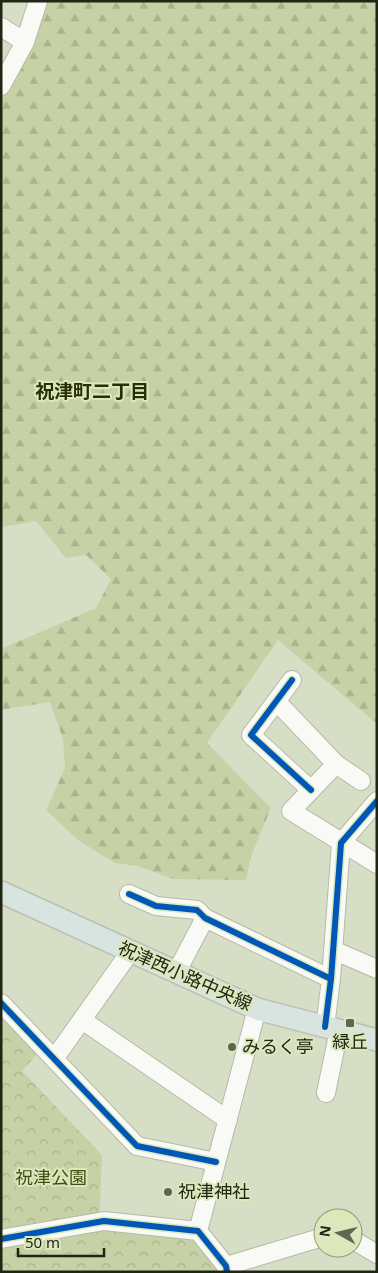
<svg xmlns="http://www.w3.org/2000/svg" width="378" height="1273" font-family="'Noto Sans','Noto Sans JP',sans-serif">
<defs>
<pattern id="forest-firs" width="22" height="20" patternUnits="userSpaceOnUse" patternTransform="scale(1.25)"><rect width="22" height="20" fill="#c6d1a5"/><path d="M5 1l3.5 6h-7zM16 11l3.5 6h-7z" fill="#aab38d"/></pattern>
<pattern id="park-crowns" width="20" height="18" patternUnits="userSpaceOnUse" patternTransform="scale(1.25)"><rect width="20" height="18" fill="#c6d1a5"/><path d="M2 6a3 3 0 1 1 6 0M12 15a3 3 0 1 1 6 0" fill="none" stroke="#aab38d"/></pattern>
</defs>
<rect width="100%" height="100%" fill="#d7dec6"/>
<!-- forest -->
<path fill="url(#forest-firs)" d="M 46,1 L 377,1 L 377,724 L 278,640 L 207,743 L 271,808 L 251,856 L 246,880 L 173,879 L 138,866 L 115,863 L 78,840 L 46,810 L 65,768 L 63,739 L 50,702 L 1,710 L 1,649 L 96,608 L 111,579 L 86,555 L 66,558 L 36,521 L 1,527 L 1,98 L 39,27 Z"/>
<!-- park -->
<path fill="url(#park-crowns)" d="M 1,1012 L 39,1052 L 22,1071 L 102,1155 L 99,1227 L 193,1236 L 222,1272 L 1,1272 Z"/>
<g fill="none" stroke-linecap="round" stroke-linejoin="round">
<!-- minor casing -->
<g stroke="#b5baa6" stroke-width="20">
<path id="minor" d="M 1,27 L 25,42
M 1,86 L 25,42 L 38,1
M 292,680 L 251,735 L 311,790
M 277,702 L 336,764 L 361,781
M 336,764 L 291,811 L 377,864
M 129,894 L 156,906 L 197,910 L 205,918 L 331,979
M 333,950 L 377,969
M 176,973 L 205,918
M 1,1003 L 137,1146 L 216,1162
M 82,1020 L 228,1120
M 325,1027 L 331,979 L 341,843 L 377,801
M 54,1059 L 130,952
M 326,1093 L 339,1030
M 198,1231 L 257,1009
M 1,1239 L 104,1221 L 198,1231 L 226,1266 L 227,1272
M 353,1240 L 377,1254
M 226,1266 L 323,1237"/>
</g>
<!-- major casing -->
<g stroke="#bcbfb3" stroke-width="24">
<path id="major" d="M 1,892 L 257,1009 L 377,1040"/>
</g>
<!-- minor -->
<use href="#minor" stroke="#f9faf6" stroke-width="18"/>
<!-- major -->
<use href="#major" stroke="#d8e4e0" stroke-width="21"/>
<!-- cycleway casing -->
<g stroke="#dce8bb" stroke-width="9">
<path id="cycleway" d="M 292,680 L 251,735 L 311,790
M 129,894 L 156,906 L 197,910 L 205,918 L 331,979
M 1,1003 L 137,1146 L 216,1162
M 325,1027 L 331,979 L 341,843 L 377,801
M 1,1239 L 104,1221 L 198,1231 L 226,1266 L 227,1272"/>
</g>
<!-- cycleway -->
<use href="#cycleway" stroke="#0057b8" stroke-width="6"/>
</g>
<!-- markers -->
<g fill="#616652" stroke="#dce8bb" stroke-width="2">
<rect x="345" y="1018" width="10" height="10" rx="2.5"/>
<circle cx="232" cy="1047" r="5"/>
<circle cx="168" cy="1192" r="5"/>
</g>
<g text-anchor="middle" stroke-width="4" stroke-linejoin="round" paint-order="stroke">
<!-- street labels -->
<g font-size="18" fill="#212514" stroke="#dce8bb">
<text transform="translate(185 976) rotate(24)" y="6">祝津西小路中央線</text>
</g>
<!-- poi labels -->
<g font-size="18" fill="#212514" stroke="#dce8bb" text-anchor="start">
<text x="350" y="1048" text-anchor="middle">緑丘</text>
<text x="242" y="1053">みるく亭</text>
<text x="178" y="1198">祝津神社</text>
</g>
<!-- park labels -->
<g font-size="18" fill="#424d11" stroke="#dce8bb">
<text x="51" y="1184">祝津公園</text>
</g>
<!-- neighbourhood labels -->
<g font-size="19" font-weight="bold" fill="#282f06" stroke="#dce8bb">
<text x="92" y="398">祝津町二丁目</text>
</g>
</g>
<!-- border -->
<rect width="378" height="1273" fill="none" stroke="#212514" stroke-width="5"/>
<!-- north arrow -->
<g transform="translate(338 1233) rotate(278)"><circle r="24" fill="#dce8bb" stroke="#919a78"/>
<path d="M0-4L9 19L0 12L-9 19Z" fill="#616652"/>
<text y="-8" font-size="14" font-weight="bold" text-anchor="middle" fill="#212514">N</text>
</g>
<!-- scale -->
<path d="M18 1248v8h86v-8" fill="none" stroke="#212514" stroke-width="2.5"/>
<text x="25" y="1248" font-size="15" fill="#212514" stroke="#dce8bb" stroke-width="4" paint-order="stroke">50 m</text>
</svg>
